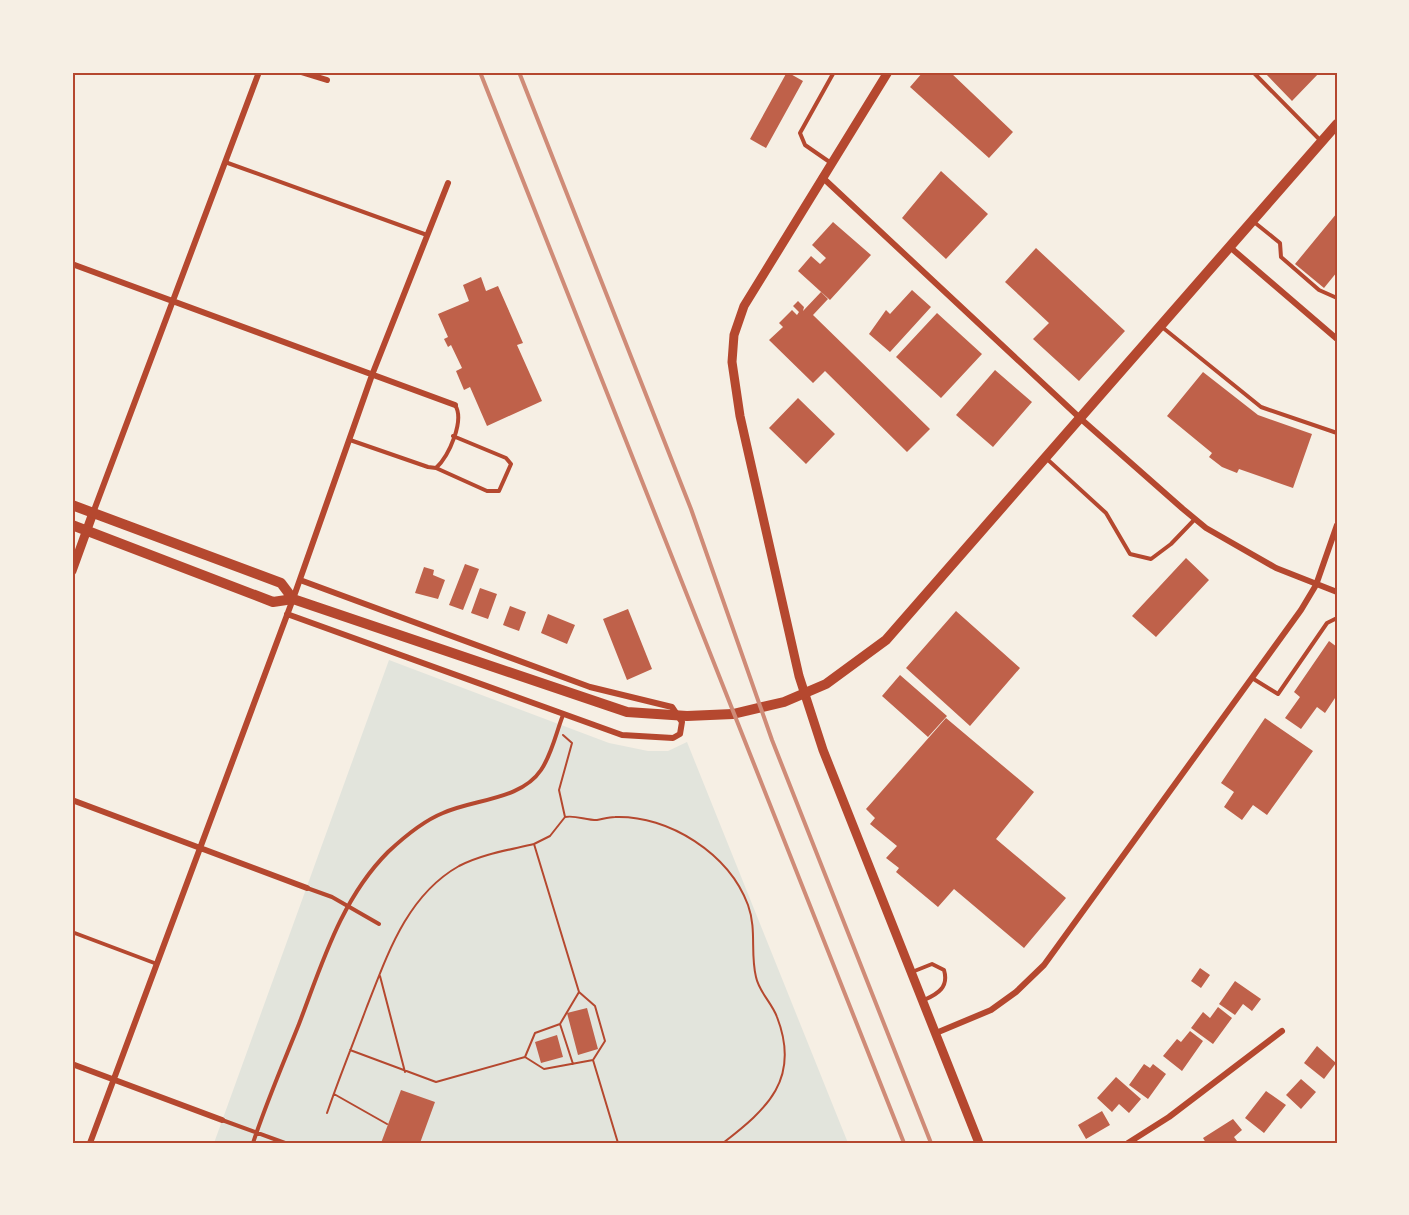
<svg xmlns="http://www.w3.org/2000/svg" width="1409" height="1215" font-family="'Asap Condensed',sans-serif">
<rect width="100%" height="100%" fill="#f6efe4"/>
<!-- green -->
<path fill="#e2e4dc" d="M 389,660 L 609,743 L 648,751 L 668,751 L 687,742 L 848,1143 L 214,1143 Z"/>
<!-- building -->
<path fill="#bf614a" d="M 787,72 L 803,81 L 766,148 L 750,139 Z
M 923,72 L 950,72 L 1013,132 L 989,158 L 910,87 Z
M 1264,72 L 1320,72 L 1292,101 Z
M 941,171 L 988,214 L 946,259 L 902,218 Z
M 1337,213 L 1337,272 L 1324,288 L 1295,264 Z
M 833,222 L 871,255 L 830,300 L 798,271 L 811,256 L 820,264 L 826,258 L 812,245 Z
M 1036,248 L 1125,331 L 1079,381 L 1033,339 L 1049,323 L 1005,282 Z
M 481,277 L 486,291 L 498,286 L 523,343 L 517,345 L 542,401 L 487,426 L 470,387 L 464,390 L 456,371 L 462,368 L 451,345 L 448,347 L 444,339 L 448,337 L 438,314 L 469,301 L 463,285 Z
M 912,290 L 931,307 L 890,352 L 869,334 L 886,310 L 890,314 Z
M 821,292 L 828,299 L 813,315 L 930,429 L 907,452 L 825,371 L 813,383 L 769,340 L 783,327 L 779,323 L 792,310 L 797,315 L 799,312 L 793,306 L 798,301 L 804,307 L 803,311 Z
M 937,313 L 982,354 L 941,398 L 896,357 Z
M 995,370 L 1032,402 L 993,447 L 956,415 Z
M 1203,372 L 1258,415 L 1312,434 L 1293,488 L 1239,469 L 1237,473 L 1222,467 L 1209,457 L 1212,453 L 1167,416 Z
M 798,398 L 835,434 L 806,464 L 769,428 Z
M 1186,558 L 1209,580 L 1156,637 L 1132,616 Z
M 465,564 L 479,569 L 463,610 L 449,605 Z
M 424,567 L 434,570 L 433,575 L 445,580 L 438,599 L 415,593 Z
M 480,588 L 497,594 L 488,619 L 471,613 Z
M 510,606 L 526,612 L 519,631 L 503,625 Z
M 628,609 L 652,669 L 627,680 L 603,619 Z
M 956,611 L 1020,668 L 970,726 L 906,668 Z
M 548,614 L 575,625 L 567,644 L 541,633 Z
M 1329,641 L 1337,647 L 1337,695 L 1325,713 L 1317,707 L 1301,729 L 1285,718 L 1300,697 L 1294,692 Z
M 900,675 L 947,716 L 928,737 L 882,696 Z
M 946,718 L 1034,792 L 996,839 L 1066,898 L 1024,948 L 954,889 L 938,907 L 896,872 L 899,868 L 886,858 L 897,846 L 870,824 L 875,818 L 866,809 Z
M 1265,718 L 1313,751 L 1267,815 L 1253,805 L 1242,820 L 1224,807 L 1234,792 L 1221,783 Z
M 1200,968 L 1210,975 L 1201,988 L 1191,981 Z
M 1235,981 L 1261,999 L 1252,1011 L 1243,1004 L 1235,1015 L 1219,1004 Z
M 1218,1007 L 1232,1018 L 1213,1044 L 1191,1028 L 1203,1012 L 1210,1018 Z
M 587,1008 L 598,1049 L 578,1055 L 567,1013 Z
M 1190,1031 L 1203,1041 L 1182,1071 L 1163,1056 L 1177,1039 L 1181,1042 Z
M 557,1035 L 563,1057 L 541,1063 L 535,1042 Z
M 1317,1046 L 1336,1063 L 1324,1079 L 1304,1063 Z
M 1144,1064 L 1150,1068 L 1153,1064 L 1166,1074 L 1148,1099 L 1129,1085 Z
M 1116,1077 L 1141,1099 L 1129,1113 L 1119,1104 L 1112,1112 L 1097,1098 Z
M 1301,1079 L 1316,1092 L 1301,1109 L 1286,1095 Z
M 401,1090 L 435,1102 L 420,1143 L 381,1143 Z
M 1266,1091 L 1286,1105 L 1264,1133 L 1245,1118 Z
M 1102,1111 L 1110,1125 L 1086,1139 L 1078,1125 Z
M 1233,1119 L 1242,1130 L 1234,1137 L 1237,1141 L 1233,1143 L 1206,1143 L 1203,1138 Z"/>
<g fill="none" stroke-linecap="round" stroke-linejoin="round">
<!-- path -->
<path stroke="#b5482f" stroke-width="2" d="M 563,735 L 572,743 L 559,790 L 565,817
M 534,844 L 550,836 L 565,817 C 576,815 585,820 597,820 C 603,819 609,817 615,817 C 669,815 729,854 748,905 C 757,930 750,953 756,977 C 759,992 772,1003 777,1017 C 801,1079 767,1109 723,1143
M 380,976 L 405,1072
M 560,1024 L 573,1064
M 350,1050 L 436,1082 L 525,1057 L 544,1069 L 593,1060
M 525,1057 L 535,1033 L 560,1024 L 579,992
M 334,1094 L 387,1124
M 327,1113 C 339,1078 353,1044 366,1009 C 387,956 406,896 459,866 C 482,854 509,850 534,844 L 579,992 L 595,1006 L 605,1041 L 593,1060 L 618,1143"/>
<!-- service -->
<path stroke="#b5482f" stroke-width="4" d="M 1253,72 L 1320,140
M 225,162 L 427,235
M 831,163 L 805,145 L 800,133 L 834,72
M 1254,222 L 1280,243 L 1281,257 L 1319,290 L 1337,298
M 1162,327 L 1261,407 L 1337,433
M 350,440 L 428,467 L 436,468 C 449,456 465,420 455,405
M 1047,459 L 1106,513 L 1130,554 L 1151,559 L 1171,544 L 1195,519
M 436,468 L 487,491 L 499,491 L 511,464 L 506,458 L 453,436
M 1252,678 L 1278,694 L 1327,623 L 1337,618
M 307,888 L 332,897 L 379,924
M 72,932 L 157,964
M 912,972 L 932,964 L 944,970 C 949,987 938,994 924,1000
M 222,1120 L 285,1143
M 253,1143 C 266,1103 283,1064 299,1024 C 322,964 341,899 388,852 C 404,837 423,821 443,813 C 474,799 521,800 541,770 C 552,754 556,733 563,715"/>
<!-- minor -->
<path stroke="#b5482f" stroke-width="6" d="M 301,72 L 327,80
M 822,177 L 1081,419 L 1183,509 L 1206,528 L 1276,568 L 1337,592
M 1231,248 L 1337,339
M 72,264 L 455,405
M 93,513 L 259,72
M 287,614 L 622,735 L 673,738 L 680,734 L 682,722 L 672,707 L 590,687 L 300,580
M 72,800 L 307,888
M 936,1033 L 991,1010 L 1016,992 L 1044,965 L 1301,610 L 1316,585 L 1337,525
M 72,1064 L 222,1120
M 90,1143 L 293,599 L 372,375 L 448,183
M 1128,1143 L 1169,1117 L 1282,1031"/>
<!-- tertiary -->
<path stroke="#b5482f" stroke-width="9" d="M 888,72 L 744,306 L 734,335 L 732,362 L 740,416 L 799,676 L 823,750 L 979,1143
M 72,571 L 93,513"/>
<!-- secondary -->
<path stroke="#b5482f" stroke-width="10" d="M 72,505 L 281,583 L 293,599
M 72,525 L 273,602 L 293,599 L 627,712 L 687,716 L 733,714 L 784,702 L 826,684 L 886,640 L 1337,124"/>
<!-- rail -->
<path stroke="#cf8b77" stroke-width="4" d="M 480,72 L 904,1143
M 519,72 L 691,509 L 772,740 L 931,1143"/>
</g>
<!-- border -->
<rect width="1409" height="1215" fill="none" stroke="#f6efe4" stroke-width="147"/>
<rect x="74" y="74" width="1262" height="1068" fill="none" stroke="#b5482f" stroke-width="2"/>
</svg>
